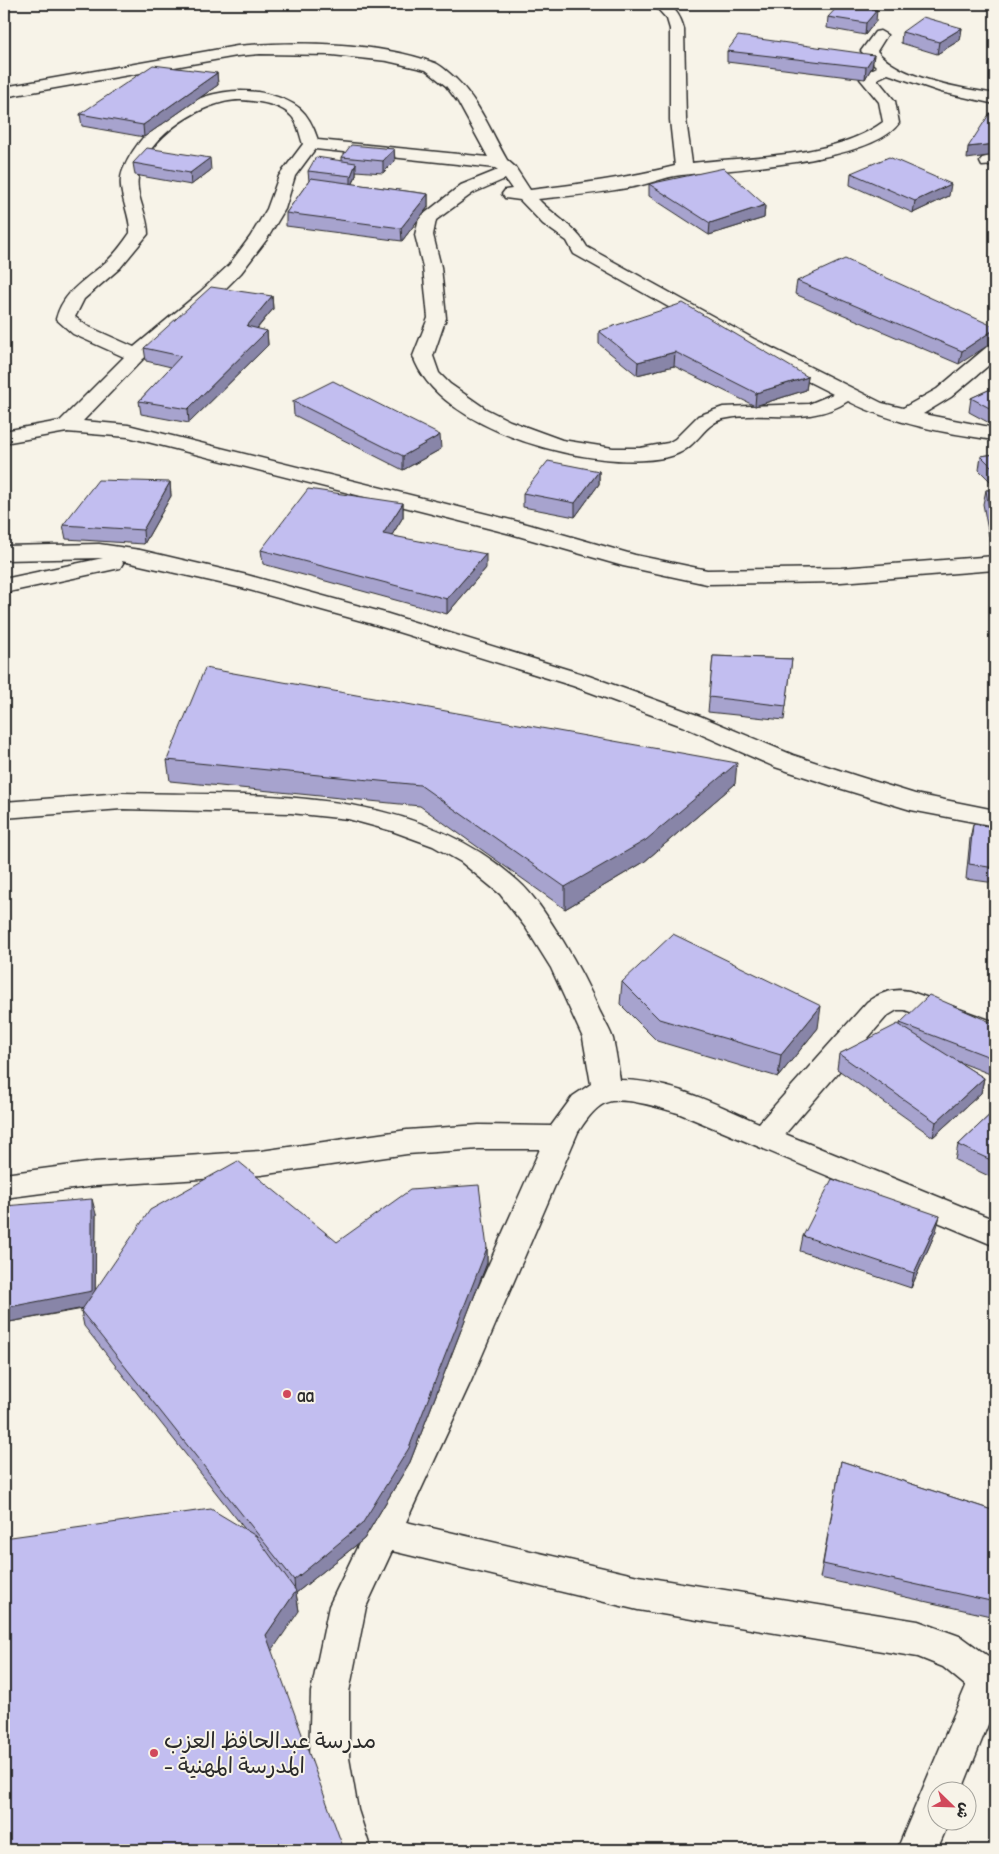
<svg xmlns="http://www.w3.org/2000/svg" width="999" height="1854" font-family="'Patrick Hand','Playpen Sans Arabic',sans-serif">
<rect width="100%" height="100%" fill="#f7f3e8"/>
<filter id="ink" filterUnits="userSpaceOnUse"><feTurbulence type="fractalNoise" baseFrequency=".02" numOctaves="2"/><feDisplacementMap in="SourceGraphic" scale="10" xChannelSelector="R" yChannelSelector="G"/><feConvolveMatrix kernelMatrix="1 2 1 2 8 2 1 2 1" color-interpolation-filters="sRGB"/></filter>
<g filter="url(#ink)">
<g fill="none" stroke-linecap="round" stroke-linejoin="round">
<!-- minor casing -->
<g stroke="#2b2b2b" stroke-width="3">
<path id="minor" d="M 664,4 C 676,7 681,18 684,29 L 686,120 L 692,163 C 750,156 835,158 883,122 L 879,102 L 860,79 L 867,72 L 877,67 L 861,51 L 875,32 L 880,31 L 887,35 L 877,51 C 899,79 961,88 995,94 L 995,104 L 941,92 L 888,74 L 877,79 L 895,101 L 899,123 C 872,163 728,169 681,175 C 664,177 649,184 633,187 C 601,193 570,196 538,199 C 553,215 578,229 587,247 L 754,339 L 882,403 L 903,408 L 937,389 L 988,346 L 995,344 L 995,360 L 951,397 L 923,414 L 995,428 L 995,440 C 945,433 893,424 848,401 C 807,428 765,409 723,419 C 701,425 698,450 668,457 C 597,473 438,432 413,356 L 428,318 L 423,267 L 415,235 L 419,218 L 461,185 L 498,170 L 495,168 L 315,149 L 295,176 L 285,209 L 267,239 L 241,273 L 214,300 L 143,359 L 83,421 L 128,425 L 527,524 L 635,555 L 707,570 L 841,568 L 995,556 L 995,570 L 841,582 L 707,584 L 623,566 L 511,534 L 128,437 L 67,432 L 4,443 L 4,431 L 60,421 L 124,357 L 73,334 L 56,319 C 63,291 87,279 107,261 C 116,253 123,243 130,233 C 131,213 115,190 123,170 C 146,115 210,80 267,94 C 297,102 308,110 318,140 L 488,157 L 458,102 L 446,86 L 426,70 L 387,61 L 332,55 L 260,54 L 237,56 L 4,97 L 4,87 L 237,46 C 298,41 377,42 435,63 C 442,66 450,74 456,79 C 479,101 492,134 507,160 L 515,167 L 530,190 C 579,184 627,178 675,166 L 670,120 L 670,29 L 667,19 L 657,8 ZM 241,100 C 257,101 286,104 295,121 C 299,128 300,136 303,144 L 279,176 L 267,209 L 250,237 L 229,265 L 200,292 L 134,347 L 87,326 L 75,317 L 84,299 L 120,268 L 148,234 C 148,214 135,196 138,178 C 143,139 204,99 241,100 ZM 505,179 L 512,189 L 505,190 L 502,194 L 505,198 L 520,200 L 543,224 L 567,241 L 574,254 L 740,347 L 833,394 L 809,404 L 723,407 L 698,416 L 675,439 L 668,443 L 640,448 L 613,448 L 562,440 L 510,421 L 486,409 L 450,384 L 439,373 L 433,356 L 446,318 L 441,267 L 433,235 L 436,220 L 473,193 Z
M 995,155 L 995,165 L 982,166 L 980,162 L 982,158 Z
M 99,544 L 140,550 L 247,575 L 385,613 L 589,676 L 700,716 L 793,755 L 857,776 L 915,794 L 995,810 L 995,826 L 911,810 L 839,788 L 775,767 L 682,726 L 573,686 L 369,623 L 242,588 L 122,561 L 123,563 L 120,568 L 4,593 L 4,579 L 103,558 L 4,560 L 4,546 Z
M 122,793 C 257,796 410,784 518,881 C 536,897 550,921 563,941 C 577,964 589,987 600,1012 C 604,1020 610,1030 613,1039 C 616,1052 618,1067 620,1080 C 669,1080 715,1104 759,1123 L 867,1002 C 879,993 894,988 909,991 L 995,1022 L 995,1043 L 905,1010 L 897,1010 L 887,1016 L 785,1134 L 995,1220 L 995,1246 L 678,1113 C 661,1108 622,1095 605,1103 C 593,1109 585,1122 578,1132 L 471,1381 L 406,1522 L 638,1576 L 918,1621 L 962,1637 L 988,1656 L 995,1653 L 995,1707 L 961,1792 L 936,1792 L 936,1822 L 949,1822 L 937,1850 L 897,1850 L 966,1686 L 943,1667 L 918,1657 L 638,1610 L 392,1551 L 366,1607 L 349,1692 L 349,1758 L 358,1810 L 371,1850 L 331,1850 L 318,1810 L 309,1758 L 311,1692 L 329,1606 L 437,1381 L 540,1149 L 479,1149 L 407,1154 L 261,1175 L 95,1186 L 4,1198 L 4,1174 L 95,1162 L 261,1151 L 407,1130 L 479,1125 L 551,1126 L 573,1096 L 591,1084 L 583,1038 L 551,968 L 526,928 L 500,894 L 461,862 L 433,846 L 392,831 L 348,819 L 291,813 L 122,809 L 4,818 L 4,802 Z"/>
</g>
<!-- minor -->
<use href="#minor" fill="#f7f3e8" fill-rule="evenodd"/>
</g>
<!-- wall -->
<path fill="#a7a3ce" stroke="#2b2b2b" d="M 828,17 L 876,21 L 865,35 L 827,28 Z
M 962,28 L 960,40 L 937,54 L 901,43 L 902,32 Z
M 727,51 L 874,55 L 872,67 L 865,79 L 727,62 Z
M 217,73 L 218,85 L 144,137 L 82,126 L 80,114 Z
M 394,149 L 395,161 L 383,173 L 356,171 L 356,175 L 353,184 L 428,194 L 428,207 L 402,241 L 286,226 L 286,213 L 309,181 L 308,171 L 342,161 L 342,157 Z
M 133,163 L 211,170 L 191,185 L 135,175 Z
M 851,173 L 949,196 L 913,213 L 850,185 Z
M 649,184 L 765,205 L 764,218 L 709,235 L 649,196 Z
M 797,281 L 995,327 L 959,364 L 795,294 Z
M 272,296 L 273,309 L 257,329 L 267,331 L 268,345 L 189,423 L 141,414 L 139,401 L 171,367 L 146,361 L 144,348 Z
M 599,331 L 808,377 L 806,390 L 755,406 L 674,366 L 637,375 L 599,344 Z
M 995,387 L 995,426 L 969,412 L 971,398 Z
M 293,401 L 441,449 L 403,470 L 294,415 Z
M 995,454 L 995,486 L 979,470 L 981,456 Z
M 599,471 L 599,484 L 575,517 L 523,507 L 523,493 Z
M 170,482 L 171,496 L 144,544 L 66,539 L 63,525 Z
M 986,490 L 995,490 L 995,536 L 989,536 L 983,504 Z
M 403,503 L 403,517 L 392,535 L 486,568 L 447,614 L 263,564 L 261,550 Z
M 713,656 L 792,659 L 784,720 L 708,712 Z
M 167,760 L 735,784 L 644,862 L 565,909 L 420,806 L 170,781 Z
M 973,824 L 995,827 L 995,883 L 966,879 L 970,839 Z
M 622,982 L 818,1028 L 778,1077 L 657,1041 L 620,1004 Z
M 900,1023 L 995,1024 L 995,1076 L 957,1061 L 984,1078 L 981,1093 L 933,1137 L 837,1069 L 839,1054 L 900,1026 Z
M 995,1110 L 995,1179 L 955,1160 L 958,1145 Z
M 4,1206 L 96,1214 L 95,1290 L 337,1242 L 487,1248 L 487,1263 L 410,1462 L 364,1539 L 296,1593 L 299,1611 L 4,1850 L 244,1528 L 84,1326 L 81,1311 L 83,1309 L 4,1323 Z
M 936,1231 L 911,1288 L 800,1251 L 803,1236 Z
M 841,1461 L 995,1511 L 995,1617 L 820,1578 Z"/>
<!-- shaded-wall -->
<path fill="#8885a8" stroke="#2b2b2b" d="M 877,10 L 876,21 L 865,35 L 866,23 Z
M 962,28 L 960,40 L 937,54 L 939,42 Z
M 874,55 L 872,67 L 865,79 L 866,67 Z
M 217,73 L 218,85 L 144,137 L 143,125 Z
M 995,144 L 995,155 L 967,159 L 968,147 Z
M 394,149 L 395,161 L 383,173 L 383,161 Z
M 210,158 L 211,170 L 191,185 L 190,173 Z
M 356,163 L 356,175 L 351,189 L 351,176 Z
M 951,184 L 949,196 L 913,213 L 915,201 Z
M 428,194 L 428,207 L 402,241 L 401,228 Z
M 765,205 L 764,218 L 709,235 L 710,223 Z
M 272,296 L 273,309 L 248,339 L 247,326 Z
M 995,329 L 995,341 L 959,364 L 962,351 Z
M 267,331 L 268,345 L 189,423 L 188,409 Z
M 675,352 L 674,366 L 637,375 L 638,362 Z
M 808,377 L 806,390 L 755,406 L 756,393 Z
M 440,435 L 441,449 L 403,470 L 403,456 Z
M 599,471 L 599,484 L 575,517 L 575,503 Z
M 170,482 L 171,496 L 144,544 L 143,530 Z
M 403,503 L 403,517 L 384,548 L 383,534 Z
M 486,554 L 486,568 L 447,614 L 447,599 Z
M 737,763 L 735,784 L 644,862 L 565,909 L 565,887 Z
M 821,1006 L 818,1028 L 778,1077 L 781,1055 Z
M 984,1078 L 981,1093 L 933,1137 L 936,1122 Z
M 92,1199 L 96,1214 L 95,1306 L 4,1323 L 4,1308 Z
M 940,1216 L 936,1231 L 911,1288 L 914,1273 Z
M 487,1248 L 487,1263 L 410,1462 L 364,1539 L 296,1593 L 299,1611 L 269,1655 L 266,1635 L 295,1592 L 294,1580 Z"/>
<!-- building -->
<path fill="#c2bef0" stroke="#2b2b2b" d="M 840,4 L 877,10 L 866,23 L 828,17 Z
M 923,17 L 962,28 L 939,42 L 902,32 Z
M 738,36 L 874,55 L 866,67 L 727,51 Z
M 153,65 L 217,73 L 143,125 L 80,114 Z
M 990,113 L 995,114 L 995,144 L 968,147 Z
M 351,145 L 394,149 L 383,161 L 342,157 Z
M 147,148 L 210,158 L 190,173 L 133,163 Z
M 316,157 L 356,163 L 351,176 L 308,171 Z
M 889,157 L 951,184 L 915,201 L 851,173 Z
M 724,168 L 765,205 L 710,223 L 649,184 Z
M 311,178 L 428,194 L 401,228 L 286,213 Z
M 845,259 L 995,327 L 995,329 L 962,351 L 797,281 Z
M 211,287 L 272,296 L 247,326 L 267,331 L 188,409 L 139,401 L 181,356 L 144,348 Z
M 683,303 L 808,377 L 756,393 L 675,352 L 638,362 L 599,331 Z
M 333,381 L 440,435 L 403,456 L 293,401 Z
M 995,387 L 995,411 L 971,398 Z
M 995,454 L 995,470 L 981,456 Z
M 548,461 L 599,471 L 575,503 L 523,493 Z
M 98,480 L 170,482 L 143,530 L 63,525 Z
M 308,489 L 403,503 L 383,534 L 486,554 L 447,599 L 261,550 Z
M 986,490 L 995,490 L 995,522 L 991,522 Z
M 713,656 L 792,659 L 786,706 L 709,697 Z
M 205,668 L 737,763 L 646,840 L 565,887 L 420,785 L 167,760 Z
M 973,824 L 995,827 L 995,868 L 969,864 Z
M 673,934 L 821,1006 L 781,1055 L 659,1019 L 622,982 Z
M 929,995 L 995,1024 L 995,1059 L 900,1023 Z
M 898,1024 L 984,1078 L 936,1122 L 839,1054 Z
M 995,1110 L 995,1162 L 958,1145 Z
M 238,1161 L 337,1242 L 410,1190 L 479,1185 L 487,1248 L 409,1448 L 362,1524 L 294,1580 L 81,1311 L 150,1210 Z
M 832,1179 L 940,1216 L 914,1273 L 803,1236 Z
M 92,1199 L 92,1291 L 4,1308 L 4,1206 Z
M 841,1461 L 995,1511 L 995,1602 L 823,1564 Z
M 211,1509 L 256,1536 L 296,1591 L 266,1635 L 344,1850 L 4,1850 L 4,1538 Z"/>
</g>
<!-- markers -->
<g fill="#d1495b" stroke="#f7f3e8" stroke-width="2">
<circle cx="287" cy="1394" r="5"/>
<circle cx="154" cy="1753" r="5"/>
</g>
<g text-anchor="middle" stroke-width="4" stroke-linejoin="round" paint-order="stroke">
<!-- near-poi labels -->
<g font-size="22" fill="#2b2b2b" stroke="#f7f3e8" text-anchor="start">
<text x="297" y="1402">aa</text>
<text x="164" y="1748">مدرسة عبدالحافظ العزب<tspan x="164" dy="25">- المدرسة المهنية</tspan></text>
</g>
</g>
<!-- margin -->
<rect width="999" height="1854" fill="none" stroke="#f7f3e8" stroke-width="20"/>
<rect x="10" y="10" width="979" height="1834" fill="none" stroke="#2b2b2b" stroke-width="2" filter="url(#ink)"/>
<!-- north arrow -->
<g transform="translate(952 1806) rotate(113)"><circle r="24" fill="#f7f3e8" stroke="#a5a39c"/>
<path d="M0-4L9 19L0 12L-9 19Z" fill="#d1495b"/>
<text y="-8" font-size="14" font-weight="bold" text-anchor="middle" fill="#2b2b2b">ش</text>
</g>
</svg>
